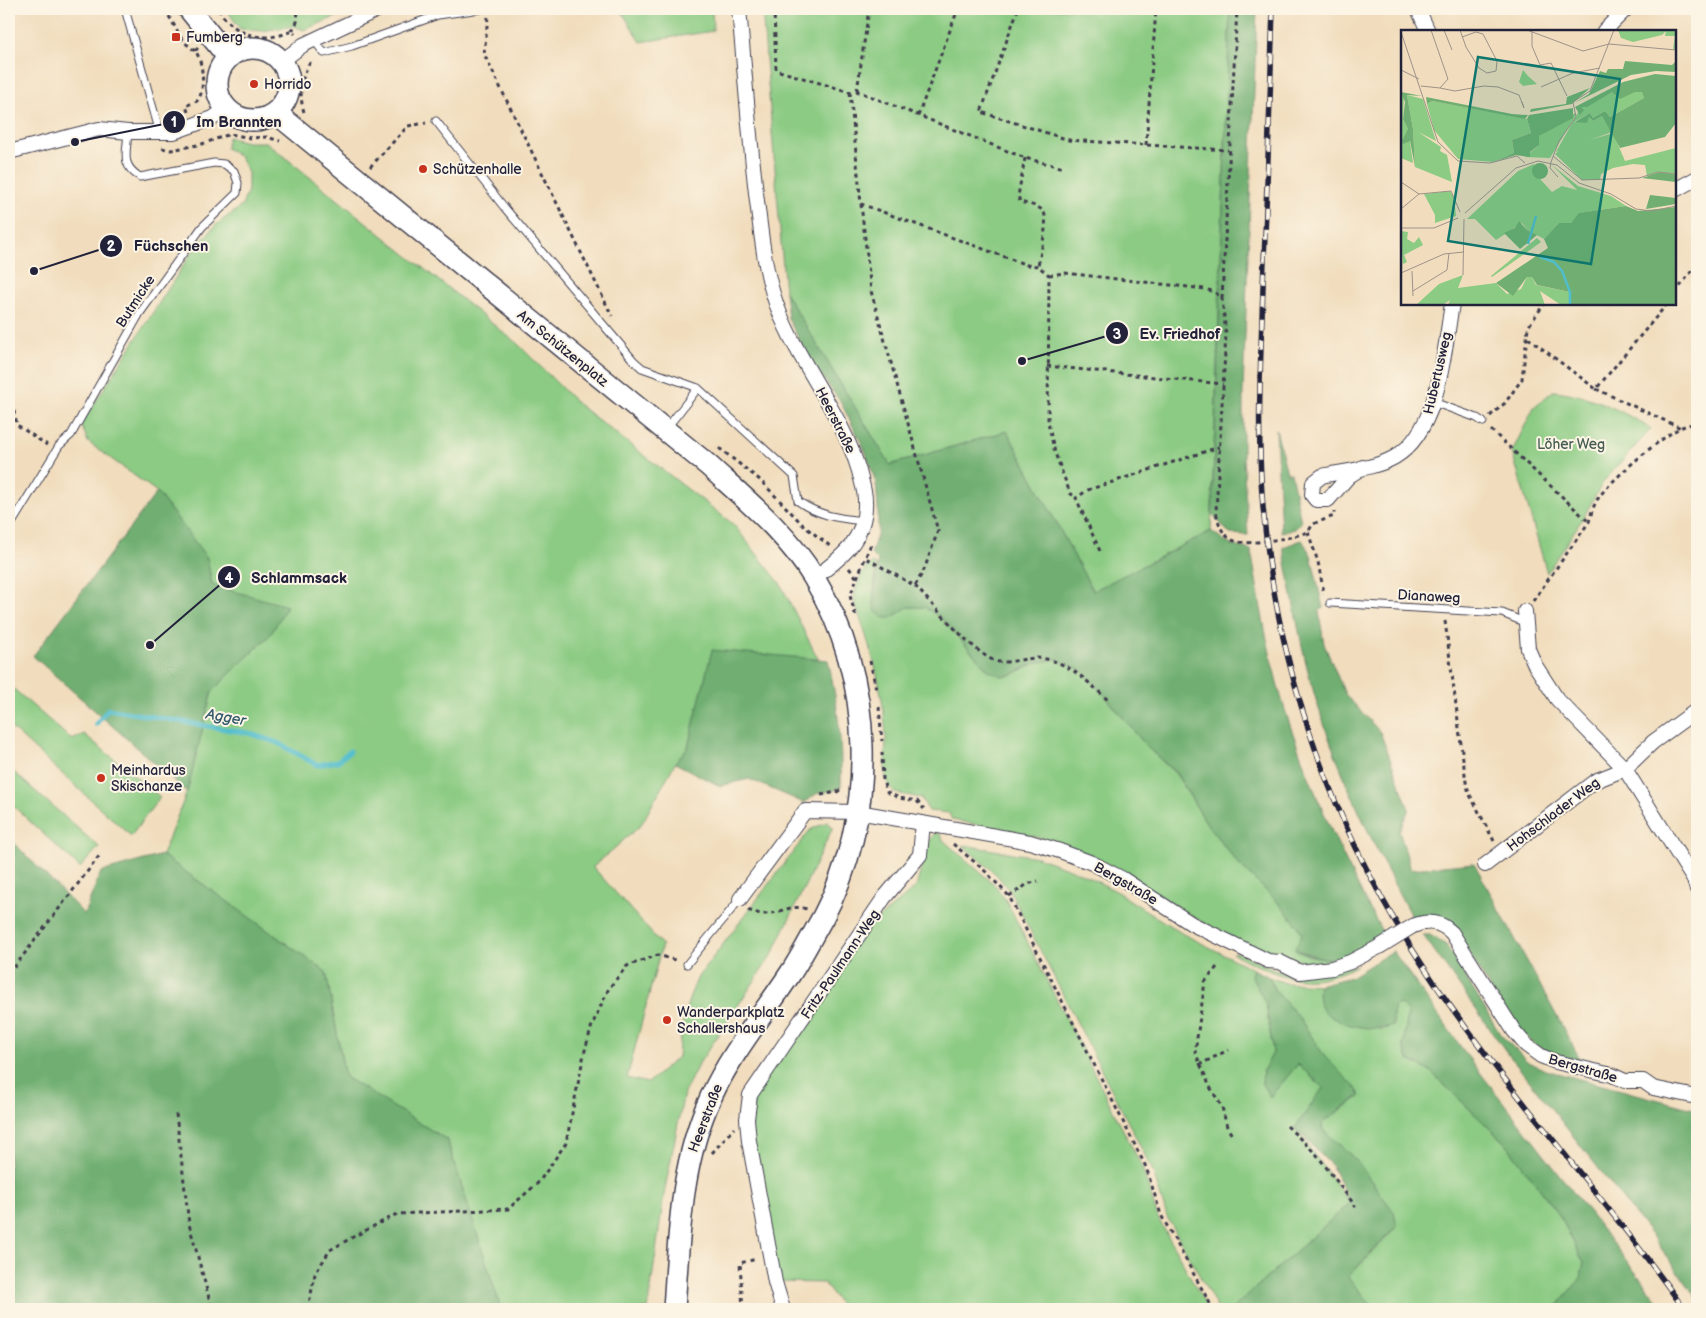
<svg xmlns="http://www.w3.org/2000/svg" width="1706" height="1318" font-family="'Balsamiq Sans',sans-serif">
<rect width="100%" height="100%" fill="#fcf5e5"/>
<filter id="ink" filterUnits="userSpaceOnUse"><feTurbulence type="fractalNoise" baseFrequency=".02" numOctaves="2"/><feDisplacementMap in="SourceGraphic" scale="10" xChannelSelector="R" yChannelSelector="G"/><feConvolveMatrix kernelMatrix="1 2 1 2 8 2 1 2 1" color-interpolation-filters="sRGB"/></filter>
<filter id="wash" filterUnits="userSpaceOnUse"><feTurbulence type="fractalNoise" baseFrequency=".0096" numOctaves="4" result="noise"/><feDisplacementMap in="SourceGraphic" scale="20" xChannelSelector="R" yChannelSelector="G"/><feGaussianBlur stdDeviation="1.12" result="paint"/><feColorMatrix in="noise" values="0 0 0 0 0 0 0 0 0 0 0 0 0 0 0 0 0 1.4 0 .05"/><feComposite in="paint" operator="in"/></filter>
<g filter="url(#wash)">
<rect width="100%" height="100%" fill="#f1ddbd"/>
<!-- green -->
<path fill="#8bcb83" stroke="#56765f" d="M 226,9 L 355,9 L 304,30 L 294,26 L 262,31 L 240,29 Z
M 620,9 L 712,9 L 713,31 L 641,42 Z
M 762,9 L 1230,9 L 1211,531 L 1093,591 L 1007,431 L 890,465 L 785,292 Z
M 228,137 L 247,142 L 266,142 L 519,345 L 579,405 L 733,524 L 780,583 L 819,661 L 712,651 L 688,747 L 675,763 L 641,825 L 593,867 L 662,945 L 627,1078 L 648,1083 L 678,1057 C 680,1028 686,1003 698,977 L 810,830 L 827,822 L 833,827 L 772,955 L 698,1065 L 684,1093 L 664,1194 L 648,1309 L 501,1309 L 447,1140 L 345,1078 L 326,972 L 162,855 L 187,792 L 212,691 L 271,634 L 212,585 L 207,558 L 157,492 L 88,442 L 81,424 L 194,249 L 217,224 L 242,206 L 248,190 L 248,173 L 240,157 L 226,148 Z
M 1553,391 C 1589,394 1621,410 1651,429 L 1603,482 L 1583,518 L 1547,573 L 1512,452 L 1534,407 Z
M 872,563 L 876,565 L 873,604 L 891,617 L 908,607 L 924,607 L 940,617 L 988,670 L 1011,675 L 1035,663 L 1056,659 L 1081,670 L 1106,697 L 1148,748 L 1176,774 L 1209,827 L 1241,867 L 1276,900 L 1298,926 L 1302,934 L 1295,949 L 1310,956 L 1336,960 C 1269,972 1186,912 1130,878 C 1117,871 1104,861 1091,855 C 1046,836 999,829 952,820 L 949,813 L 929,811 L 921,798 L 895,793 C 880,781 886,757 886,739 C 884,692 871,646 854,602 C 854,591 861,567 872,563 Z
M 9,685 L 72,740 L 84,734 L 160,797 L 131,836 L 9,726 Z
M 9,768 L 99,847 L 80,868 L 9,802 Z
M 935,833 L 939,833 L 944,841 L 995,885 L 1007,902 L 1142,1167 L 1158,1218 L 1208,1309 L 843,1309 L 824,1283 L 775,1282 L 749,1141 L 750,1095 L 858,936 L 916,887 L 929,841 Z
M 962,845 L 1037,857 L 1078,872 L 1114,890 L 1183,934 L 1253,969 L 1251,975 L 1266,1004 L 1273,1053 L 1263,1071 L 1262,1084 L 1270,1097 L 1298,1064 L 1323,1088 L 1295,1128 L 1350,1203 L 1232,1309 L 1218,1309 L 1167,1217 L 1152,1169 L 1010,891 L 996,874 Z
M 1238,952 L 1274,969 L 1295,975 L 1357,965 C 1308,992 1277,976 1232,953 Z
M 1269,977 L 1285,983 L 1319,985 L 1318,996 L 1381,1030 L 1393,1026 L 1393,1007 L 1401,1003 L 1408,1013 L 1403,1046 L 1408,1059 L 1431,1072 L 1506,1144 L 1560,1216 L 1584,1263 L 1581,1278 L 1555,1309 L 1375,1309 L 1348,1277 L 1397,1227 L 1356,1160 L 1322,1129 L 1323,1122 L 1360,1097 L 1358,1090 L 1325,1057 L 1300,1019 L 1274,989 Z"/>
<!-- forest -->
<path fill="#70af71" stroke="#496856" d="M 1230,9 L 1257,9 L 1243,391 L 1243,458 L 1248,535 L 1230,534 L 1212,514 Z
M 785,292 L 890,465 L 1007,431 L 1093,591 L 1211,531 L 1231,545 L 1251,550 C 1261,609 1270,668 1290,725 C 1315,799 1347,868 1385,937 C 1348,957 1337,967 1295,949 L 1302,934 L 1298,926 L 1276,900 L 1241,867 L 1209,827 L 1176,773 L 1148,748 L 1106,697 L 1081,670 L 1056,659 L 1035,663 L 1011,675 L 1001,676 L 988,670 L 940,617 L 924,607 L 908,607 L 891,618 L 883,618 L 876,612 L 873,603 L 878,561 L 871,554 L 878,532 L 878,509 L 876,483 L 865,450 L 840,401 L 809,359 L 788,318 Z
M 1276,430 L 1287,473 L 1291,473 L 1301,522 L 1295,529 L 1281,532 Z
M 157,492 L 207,558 L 212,585 L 287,606 L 271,634 L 212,691 L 187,792 L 33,656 Z
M 1302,540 L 1311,555 L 1323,608 L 1319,612 L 1324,644 L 1345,694 L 1380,732 L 1409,809 L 1399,831 L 1411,869 L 1474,863 L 1581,1061 C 1566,1057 1547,1054 1534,1044 C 1506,1022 1473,958 1453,926 C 1440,914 1429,913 1412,918 C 1375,849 1341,779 1317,703 C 1301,652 1293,599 1283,547 Z
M 712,650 L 828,660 C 838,705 842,740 841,787 L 836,790 L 816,794 L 804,803 L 749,779 L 720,786 L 675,763 L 688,747 Z
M 9,838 L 84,914 L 101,872 L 162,855 L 326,972 L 345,1077 L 447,1140 L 501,1309 L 9,1309 Z
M 1423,935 L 1430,935 L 1446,945 L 1500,1034 L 1527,1061 L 1545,1070 L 1697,1110 L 1697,1298 L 1655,1240 L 1505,1050 Z
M 1393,951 L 1468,1057 L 1664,1309 L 1555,1309 L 1581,1278 L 1584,1263 L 1560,1216 L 1506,1144 L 1431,1072 L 1408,1059 L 1403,1046 L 1408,1013 L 1401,1004 L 1393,1007 L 1393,1026 C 1375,1032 1337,1026 1324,1011 C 1317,1003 1318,993 1319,985 L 1351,977 Z
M 1253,969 L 1269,977 L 1274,989 L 1300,1019 L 1325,1057 L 1358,1090 L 1360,1096 L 1323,1122 L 1322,1129 L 1356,1160 L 1394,1212 L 1397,1226 L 1348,1277 L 1375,1309 L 1232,1309 L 1350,1203 L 1332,1166 L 1295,1128 L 1323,1088 L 1298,1064 L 1270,1097 L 1262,1084 L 1263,1071 L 1273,1053 L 1266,1004 L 1251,975 Z"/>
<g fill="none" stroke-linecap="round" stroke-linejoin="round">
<!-- stream -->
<path stroke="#51bdcd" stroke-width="5" d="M 96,724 L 108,709 L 248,733 L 278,743 L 317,765 L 338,761 L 350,751"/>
</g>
</g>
<g filter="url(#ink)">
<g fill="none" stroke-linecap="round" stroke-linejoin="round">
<!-- lane casing -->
<g stroke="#413e4e" stroke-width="9">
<path id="lane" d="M 125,9 L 160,133
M 314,40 L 324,53 L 352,46 L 438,15 L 481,9
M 436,121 L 504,207 L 634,361 L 642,368 L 698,388 L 794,476 L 798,501 C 819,516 838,518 863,521
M 1433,402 L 1477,418 L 1483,422
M 666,429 L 698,388
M 9,528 L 59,446 L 71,435 L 140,313 L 202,227 L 237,193 L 238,183 L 234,171 L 224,164 L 214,163 L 140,177 C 120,165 127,152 128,132
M 1330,603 L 1502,613 L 1524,622
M 687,964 L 740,899"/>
</g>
<!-- street casing -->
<g stroke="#413e4e" stroke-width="16">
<path id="street" d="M 739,9 C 745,73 749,137 757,201 C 761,232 764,264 773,294 C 792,357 840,407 859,471 C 861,480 865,491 865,500 C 867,538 842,558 814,578
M 1418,9 L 1428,31
M 1604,31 L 1626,9
M 282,61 L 303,45 L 379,9
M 9,152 L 99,129 L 128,132 L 174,132 L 213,118 L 226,109
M 1675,190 L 1697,178
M 1363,467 L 1349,476 L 1328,500 L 1316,500 L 1312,495 L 1313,483 L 1322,476 C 1345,471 1374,469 1395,457 C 1440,430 1444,350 1452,304
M 1525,611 L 1528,649 L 1535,665 L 1557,699 L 1625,769 L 1694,880 L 1697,889
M 1485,865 L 1595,781 L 1625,769 L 1653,742 L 1697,710
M 740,899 L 805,811 L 858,812 L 1030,842 L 1060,851 L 1092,863 L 1123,879 L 1192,924 L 1221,938 L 1268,961 L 1280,962 L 1300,972 L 1332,968 L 1350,962 L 1379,947
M 1413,926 C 1428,920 1440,921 1452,933 L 1514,1031 L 1526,1045 L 1541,1056 L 1556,1062 L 1612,1075 L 1625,1081 L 1643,1081 L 1653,1088 L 1697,1097
M 783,1309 L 775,1282 L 749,1141 L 747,1119 L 750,1095 L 884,898 L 920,855 L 923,823"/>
</g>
<!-- primary casing -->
<g stroke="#413e4e" stroke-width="24">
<path id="primary" d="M 189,9 L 228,57
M217 84a36 36 0 1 1 72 0a36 36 0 1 1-72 0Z
M 276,113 L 708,465 C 745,499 788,534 814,578 C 875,680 878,812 823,917 C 812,936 802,956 790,974 C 763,1015 731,1053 711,1097 C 680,1163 679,1238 674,1309"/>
</g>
<!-- path -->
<path stroke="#413e4e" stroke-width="3" stroke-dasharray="4 4" stroke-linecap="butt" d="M 165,9 L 183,41 L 195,51
M 218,9 C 235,36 263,44 292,31 L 295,34
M 774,9 L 776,70 L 850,92 L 857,91 L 1025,158 L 1064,168
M 1018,9 L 981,112 L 1069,140 L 1228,150
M 488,17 L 484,54 L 612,316
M 292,31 L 297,22 L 298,9
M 857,91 L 869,9
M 850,92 L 861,204 L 1027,265 L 1038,266 L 1049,275 L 1048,423 L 1055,453 L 1070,493 L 1076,498
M 188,112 L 186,106 C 189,104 194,103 197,101 C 206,92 203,59 195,51 L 198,48
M 304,112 C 299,95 300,78 310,63 L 308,59
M 918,116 L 958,9
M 1146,145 L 1156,9
M 162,148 L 171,150 L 202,144 L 230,134 L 251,138 L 267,137 L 280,141
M 1025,158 L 1018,196 L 1020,202 C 1027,204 1037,205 1043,211 C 1050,219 1040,254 1038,266
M 370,167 L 408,126 L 426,123
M 861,204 L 871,291 L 938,531 L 924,570 L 915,586 L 866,558
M 1049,275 L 1065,273 L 1205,289 L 1215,292 L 1222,299 L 1226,334 L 1216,511 C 1222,544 1236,545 1266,541 C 1281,539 1294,537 1308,532 L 1313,524 L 1334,516 L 1334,512
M 1675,293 L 1697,264
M 1222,298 L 1237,9
M 1528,338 L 1596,389 L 1667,304
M 1047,366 L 1223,384
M 1596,389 L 1681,428
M 9,409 L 13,407 L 17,425 L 47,445
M 1490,416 L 1505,403 L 1522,379 L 1528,327 L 1544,304
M 1491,430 L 1589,522
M 719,448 L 760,480 L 804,526 L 830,546
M 1308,532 L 1318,562 L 1324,594
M 1100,551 L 1076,498 L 1088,490 L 1219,447
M 849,568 L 857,578 L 850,596 L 856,617
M 857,578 L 871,544
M 915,586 C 932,603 978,659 999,662 C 1011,663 1025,658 1037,658 C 1066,659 1088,682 1108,700
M 1533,601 L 1589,522 C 1591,514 1593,507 1597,500 C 1608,482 1663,435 1682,427 C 1687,425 1692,424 1697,423
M 1445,621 L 1466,782 L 1469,793 L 1494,841
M 870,661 L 876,689
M 879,707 L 882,741
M 882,752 L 883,781 L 887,792 L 899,798 L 917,801 L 924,809
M 821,795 L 837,792 L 841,789
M 953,844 L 983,869 L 1009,896 L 1146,1167 L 1161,1215 L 1213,1309
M 1009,896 L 1028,884 L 1038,881
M 748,910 C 774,922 784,902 807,909
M 1217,967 L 1205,982 L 1195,1052 L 1210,1087 L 1222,1107 L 1227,1127 L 1232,1135
M 9,974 L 100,855
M 1199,1065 L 1228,1050
M 176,1114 L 189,1224 L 212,1309
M 1287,1126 L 1317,1155 L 1356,1207
M 712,1153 L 734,1128
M 308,1309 L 315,1274 L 330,1250 L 353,1237 L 397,1214 L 508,1209 L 539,1182 L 566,1143 L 584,1054 L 592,1025 L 609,988 L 627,966 L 658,955 L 678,961
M 743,1309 L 740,1263 L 757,1259"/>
<!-- lane -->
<use href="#lane" stroke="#fff" stroke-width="7"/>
<!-- street -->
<use href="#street" stroke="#fff" stroke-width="14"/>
<!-- primary -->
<use href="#primary" stroke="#fff" stroke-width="21"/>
<!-- rail casing -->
<g stroke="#22223b" stroke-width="5.5">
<path id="rail" d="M 1273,9 C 1270,102 1267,194 1263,287 C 1261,356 1257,425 1262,494 C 1273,652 1325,810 1409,944 C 1490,1074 1597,1185 1684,1309"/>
</g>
<!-- rail -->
<use href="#rail" stroke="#fcf5e5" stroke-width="4" stroke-dasharray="11" stroke-linecap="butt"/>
<!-- street-bridge casing -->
<g stroke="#413e4e" stroke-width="16" stroke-linecap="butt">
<path id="street-bridge" d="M 1379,947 L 1413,926"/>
</g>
<!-- street-bridge -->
<use href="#street-bridge" stroke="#fff" stroke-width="14"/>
</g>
</g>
<!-- markers -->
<g fill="#c8321e" stroke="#fcf5e5" stroke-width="2">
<rect x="171" y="32" width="10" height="10" rx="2.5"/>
<circle cx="254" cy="84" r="5"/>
<circle cx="423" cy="169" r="5"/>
<circle cx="101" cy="778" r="5"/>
<circle cx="667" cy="1020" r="5"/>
</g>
<g text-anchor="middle" stroke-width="4" stroke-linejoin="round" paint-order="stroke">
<!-- poi labels -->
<g font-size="14" fill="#22223b" stroke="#fcf5e5" text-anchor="start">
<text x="186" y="42">Fumberg</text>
<text x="264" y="89">Horrido</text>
<text x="433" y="174">Schützenhalle</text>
<text x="111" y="775">Meinhardus<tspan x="111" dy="16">Skischanze</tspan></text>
<text x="677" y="1017">Wanderparkplatz<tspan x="677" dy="16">Schallershaus</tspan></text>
</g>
<!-- street labels -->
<g font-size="14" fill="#22223b" stroke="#fcf5e5">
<text transform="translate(135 301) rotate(-57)" y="5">Butmicke</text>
<text transform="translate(563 348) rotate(39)" y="5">Am Schützenplatz</text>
<text transform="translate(1437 373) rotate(-77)" y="5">Hubertusweg</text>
<text transform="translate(836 420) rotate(63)" y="5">Heerstraße</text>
<text transform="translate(1429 596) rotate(3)" y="5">Dianaweg</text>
<text transform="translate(1553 814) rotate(-37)" y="5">Hohschlader Weg</text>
<text transform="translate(1126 883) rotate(30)" y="5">Bergstraße</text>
<text transform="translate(840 964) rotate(-56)" y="5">Fritz-Paulmann-Weg</text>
<text transform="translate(1583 1068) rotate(16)" y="5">Bergstraße</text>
<text transform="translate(705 1118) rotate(-69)" y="5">Heerstraße</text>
</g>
<!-- park labels -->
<g font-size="14" fill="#475d54" stroke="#fcf5e5">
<text x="1571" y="449">Löher Weg</text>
</g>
<!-- water labels -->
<g font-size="15" font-style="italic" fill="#32586e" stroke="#fcf5e5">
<text transform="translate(226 717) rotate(10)" y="5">Agger</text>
</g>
</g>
<!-- overview -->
<g transform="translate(1401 30)">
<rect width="275" height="275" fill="#f1ddbd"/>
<path d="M 217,0 L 275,0 L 275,19 L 272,19 L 274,6 L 264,6 L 265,1 L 261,5 L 232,12 L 220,8 ZM 122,40 L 127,46 L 136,54 L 122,56 L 118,52 ZM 241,61 L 243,68 L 209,87 L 204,81 L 192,88 L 189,83 L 173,92 L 183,92 L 188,87 L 192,91 L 201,86 L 211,102 L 155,122 L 180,77 L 211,62 ZM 0,65 L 3,65 L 2,89 L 7,99 L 12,133 L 0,128 ZM 6,65 L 22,69 L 35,111 L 17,102 L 40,117 L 39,121 L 46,125 L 51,152 L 14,137 L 12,99 ZM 31,71 L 126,89 L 130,103 L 111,110 L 113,123 L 92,132 L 57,129 L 33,100 L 26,74 ZM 174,83 L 174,87 L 149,128 L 124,127 L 137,116 L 138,106 ZM 212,103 L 224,131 L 275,118 L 275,145 L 246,146 L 244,135 L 232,134 L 212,138 L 200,144 L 199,150 L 181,150 L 154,124 L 162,118 ZM 133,134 L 140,150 L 151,162 L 161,156 L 176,160 L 151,135 L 177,156 L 210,166 L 225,176 L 179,183 L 170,193 L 158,193 L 143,209 L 126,200 L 121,193 L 95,210 L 74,189 L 66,189 L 117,141 ZM 49,161 L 53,167 L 55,186 L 34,193 L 34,185 L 23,164 ZM 0,201 L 7,202 L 6,209 L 13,213 L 18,207 L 22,215 L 3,225 L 6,232 L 2,234 L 2,241 ZM 136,208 L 140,212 L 91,247 L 90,246 ZM 62,245 L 57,258 L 95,253 L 106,264 L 120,259 L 126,247 L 131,247 L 135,255 L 169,262 L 170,275 L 160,275 L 139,261 L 144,275 L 47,275 L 49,270 L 42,275 L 15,275 L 38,254 Z" fill="#8bcb83"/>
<path d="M 224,31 L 271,35 L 275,31 L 275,42 L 255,41 L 230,45 L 173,73 L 188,64 L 199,41 L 205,43 L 207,39 L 222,39 ZM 254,44 L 275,46 L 275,93 L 264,107 L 219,118 L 201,86 L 192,91 L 188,87 L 186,93 L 174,92 L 189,83 L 192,88 L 204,81 L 209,87 L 243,68 L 241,62 L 234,62 L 219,69 L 211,62 L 186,77 L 180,77 L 183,80 L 179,85 L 174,77 L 222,52 ZM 189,58 L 171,74 L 129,82 L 130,79 L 165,74 L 166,67 ZM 0,62 L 21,66 L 6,65 L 12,99 L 14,137 L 9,111 L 2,114 L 1,111 L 7,99 L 2,89 L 4,72 ZM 25,67 L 111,84 L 127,85 L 124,89 L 31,71 L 26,74 ZM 172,78 L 172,88 L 138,106 L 138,115 L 129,122 L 129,127 L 115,125 L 92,132 L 113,123 L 111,110 L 130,103 L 126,89 L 128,85 ZM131 141a8 8 0 1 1 16 0a8 8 0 1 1-16 0ZM 260,142 L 275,145 L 275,152 L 241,148 ZM 249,165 L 275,168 L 275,174 L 245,179 ZM 225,176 L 237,181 L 275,177 L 275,275 L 170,275 L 169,262 L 136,255 L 131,247 L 126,247 L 112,266 L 95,253 L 147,218 L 143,209 L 158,193 L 170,193 L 178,183 ZM 118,191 L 126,200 L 136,205 L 119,219 L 103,203 L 114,198 Z" fill="#70af71"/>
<path fill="none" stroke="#51bdcd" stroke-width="2.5" d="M 127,214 L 135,186M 139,227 L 153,232 L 161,241 L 169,262 L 169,275"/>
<path fill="none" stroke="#9e9289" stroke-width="1" d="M 43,0 L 51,20M 59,0 L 65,17 L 78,38 L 86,43 L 95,41 L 96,31 L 82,4 L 75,2 L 61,7M 126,0 L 182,21 L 208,14 L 275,20M 0,2 L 37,112 L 57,131 L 89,133 L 116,126 L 124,133M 131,2 L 131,16 L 139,35 L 150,33 L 166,66M 0,40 L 18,49M 20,56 L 39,58 L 47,49 L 30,0M 140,57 L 172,43 L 199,38M 39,58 L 54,61 L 83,56 L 97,57 L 118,65 L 123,78 L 121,72M 152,126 L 181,150 L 238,148 L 257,142 L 275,144M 157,147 L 149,138 L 150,132 L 158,111 L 175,87 L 172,72 L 189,61 L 213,0M 0,152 L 18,164M 18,164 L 50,161 L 59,182M 0,179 L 18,164M 64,183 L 115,138 L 137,131 L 156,135 L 178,153 L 210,164 L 235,179 L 251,181 L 275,176M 0,198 L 33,198 L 57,188M 11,241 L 12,266M 0,243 L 43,224 L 63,222M 62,245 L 63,189M 12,261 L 46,240 L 48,223"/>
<path fill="#0f766e" fill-opacity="0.15" stroke="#0f766e" stroke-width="2.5" d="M 77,27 L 219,49 L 190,234 L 47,211 Z"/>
<rect width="275" height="275" fill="none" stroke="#22223b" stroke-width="2.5"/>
</g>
<!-- callouts -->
<path fill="none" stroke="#22223b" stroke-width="2" d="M75 142L174 122M34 271L111 246M1022 361L1117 333M150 645L229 577"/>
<g fill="#22223b" stroke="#fcf5e5" stroke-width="2">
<circle cx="75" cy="142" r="5"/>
<circle cx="34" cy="271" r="5"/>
<circle cx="1022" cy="361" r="5"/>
<circle cx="150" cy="645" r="5"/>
<circle cx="174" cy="122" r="12"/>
<circle cx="111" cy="246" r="12"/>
<circle cx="1117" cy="333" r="12"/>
<circle cx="229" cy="577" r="12"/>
</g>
<g font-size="15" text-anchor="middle" font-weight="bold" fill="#fff">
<text x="174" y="127">1</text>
<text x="111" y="251">2</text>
<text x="1117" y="339">3</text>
<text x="229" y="583">4</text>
</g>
<g font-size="15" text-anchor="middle" font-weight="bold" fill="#22223b" stroke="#fcf5e5" stroke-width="4" stroke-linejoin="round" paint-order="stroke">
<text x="239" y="127">Im Brannten</text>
<text x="171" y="251">Füchschen</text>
<text x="1180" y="339">Ev. Friedhof</text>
<text x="299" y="583">Schlammsack</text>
</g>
<!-- margin -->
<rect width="1706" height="1318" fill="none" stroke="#fcf5e5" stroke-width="30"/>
</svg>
